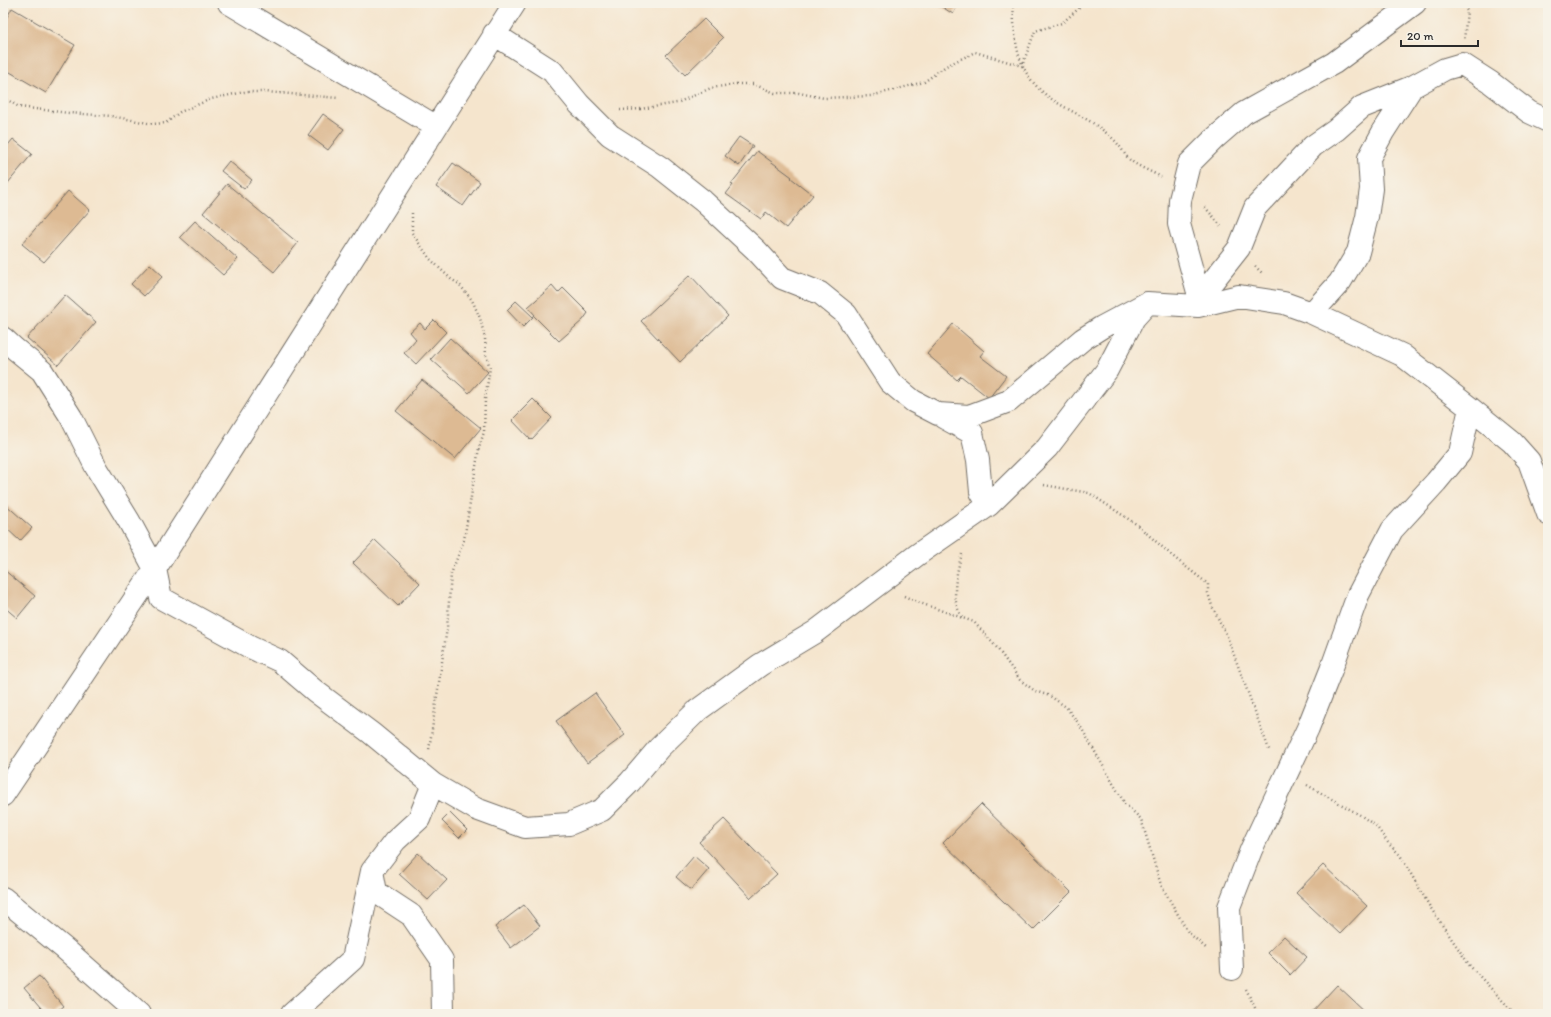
<svg xmlns="http://www.w3.org/2000/svg" width="1551" height="1017" font-family="Itim,sans-serif">
<rect width="100%" height="100%" fill="#f7f3e8"/>
<filter id="ink" filterUnits="userSpaceOnUse"><feTurbulence type="fractalNoise" baseFrequency=".025" numOctaves="2"/><feDisplacementMap in="SourceGraphic" scale="8" xChannelSelector="R" yChannelSelector="G"/><feConvolveMatrix kernelMatrix="1 2 1 2 8 2 1 2 1" color-interpolation-filters="sRGB"/></filter>
<filter id="wash" filterUnits="userSpaceOnUse"><feTurbulence type="fractalNoise" baseFrequency=".012" numOctaves="4" result="noise"/><feDisplacementMap in="SourceGraphic" scale="16" xChannelSelector="R" yChannelSelector="G"/><feGaussianBlur stdDeviation="0.9" result="paint"/><feColorMatrix in="noise" values="0 0 0 0 0 0 0 0 0 0 0 0 0 0 0 0 0 1.4 0 .05"/><feComposite in="paint" operator="in"/></filter>
<g filter="url(#wash)">
<rect width="100%" height="100%" fill="#f5e5cd"/>
<g id="blocks">
<!-- building -->
<path fill="#ddba93" d="M 936,3 L 959,3 L 953,14 Z
M 12,8 L 75,45 L 46,93 L 3,68 L 3,24 Z
M 704,19 L 723,38 L 685,75 L 666,55 Z
M 323,114 L 344,129 L 328,150 L 308,135 Z
M 739,137 L 753,146 L 739,166 L 725,156 Z
M 13,139 L 32,154 L 3,189 L 3,151 Z
M 757,151 L 792,177 L 791,178 L 813,195 L 786,228 L 766,212 L 761,219 L 726,194 L 733,185 L 731,184 Z
M 229,161 L 252,180 L 244,189 L 221,171 Z
M 453,163 L 480,182 L 463,206 L 436,187 Z
M 227,184 L 298,243 L 274,272 L 203,213 Z
M 68,191 L 90,210 L 44,262 L 22,244 Z
M 195,221 L 238,259 L 223,275 L 180,237 Z
M 150,264 L 163,276 L 144,296 L 131,284 Z
M 690,275 L 728,316 L 680,362 L 641,321 Z
M 552,286 L 558,293 L 563,288 L 588,313 L 583,320 L 559,341 L 534,316 L 535,315 L 528,307 Z
M 65,295 L 96,322 L 58,365 L 27,338 Z
M 516,301 L 533,317 L 523,327 L 507,310 Z
M 434,320 L 446,332 L 416,364 L 404,353 L 416,339 L 410,332 L 420,323 L 425,329 Z
M 953,324 L 984,351 L 980,356 L 1006,376 L 989,398 L 961,376 L 957,380 L 927,354 Z
M 450,338 L 488,372 L 469,393 L 431,359 Z
M 422,380 L 481,428 L 455,459 L 396,411 Z
M 533,399 L 552,418 L 531,440 L 512,420 Z
M 3,502 L 32,528 L 20,541 L 3,525 Z
M 375,540 L 420,583 L 398,606 L 353,563 Z
M 3,569 L 35,596 L 17,618 L 3,606 Z
M 595,693 L 625,735 L 587,763 L 556,721 Z
M 981,804 L 1071,892 L 1033,930 L 943,843 Z
M 450,813 L 467,830 L 459,838 L 442,821 Z
M 724,819 L 777,874 L 751,898 L 699,842 Z
M 418,853 L 447,880 L 428,900 L 399,874 Z
M 694,856 L 709,869 L 691,890 L 676,877 Z
M 1323,865 L 1367,906 L 1340,934 L 1296,893 Z
M 524,905 L 540,926 L 511,948 L 495,927 Z
M 1284,936 L 1307,957 L 1290,975 L 1268,953 Z
M 39,976 L 63,1006 L 53,1014 L 46,1014 L 24,988 Z
M 1337,985 L 1368,1014 L 1310,1014 Z"/>
</g>
</g>
<g filter="url(#ink)">
<use href="#blocks" fill-opacity="0" stroke="#726c64" stroke-width="1"/>
<g fill="none" stroke-linecap="round" stroke-linejoin="round">
<!-- street casing -->
<g stroke="#726c64" stroke-width="24">
<path id="street" d="M 229,3 L 435,126
M 494,34 L 552,71 L 579,104 L 610,135 L 660,167 L 703,201 L 756,250 L 782,278 L 820,293 L 846,314 L 890,382 L 913,401 L 938,414 L 969,416 L 1009,401 L 1083,339 L 1102,327 L 1147,303 L 1198,306 L 1239,296 L 1284,303 L 1312,313 L 1402,355 L 1470,408 L 1512,442 L 1529,461 L 1548,514
M 1198,292 L 1179,224 L 1180,200 L 1189,164 L 1214,139 L 1244,113 L 1334,63 L 1415,3
M 1198,306 L 1198,292 L 1213,281 L 1239,248 L 1255,208 L 1313,146 L 1336,130 L 1362,107 L 1412,87 L 1445,69 L 1462,64 L 1490,82 L 1529,112 L 1548,121
M 1312,313 L 1340,282 L 1358,252 L 1367,217 L 1371,189 L 1369,158 L 1383,132 L 1412,87
M 3,338 L 15,349 L 42,371 L 71,417 L 96,467 L 129,521 L 155,569 L 161,598 L 250,647 L 280,661 L 315,691 L 371,733 L 433,784
M 943,417 L 972,433 L 978,460 L 981,492 L 989,505
M 3,795 L 155,569 L 515,3
M 372,871 L 376,892 L 411,915 L 442,960 L 443,1014
M 3,898 L 65,949 L 139,1014
M 1232,969 L 1229,907 L 1251,850 L 1308,728 L 1331,670 L 1358,595 L 1392,530 L 1436,482 L 1460,453 L 1470,408
M 292,1014 L 353,959 L 372,871 L 395,841 L 419,819 L 433,784 L 476,809 L 525,827 L 569,824 L 602,810 L 630,782 L 659,748 L 698,710 L 760,665 L 815,632 L 917,555 L 989,505 L 1047,448 L 1107,370 L 1134,318 L 1144,307"/>
</g>
<!-- path -->
<path stroke="#726c64" stroke-width="2.5" stroke-dasharray="1 3" stroke-linecap="butt" d="M 1013,3 C 1015,44 1015,74 1053,100 C 1068,110 1085,117 1100,128 C 1105,132 1112,137 1116,142 C 1121,147 1124,154 1129,159 C 1136,166 1153,172 1161,177
M 1462,3 L 1467,11 L 1464,41
M 3,97 L 19,107 L 69,113 L 111,116 L 153,124 L 166,123 L 180,112 L 211,99 L 244,92 L 266,92 L 339,98
M 620,110 L 641,109 L 677,103 L 711,88 L 736,84 L 753,84 L 775,93 L 799,93 L 824,98 L 871,96 L 924,82 L 946,66 L 975,52 L 1022,66 L 1035,31 L 1062,23 L 1085,3
M 1205,207 L 1221,226
M 412,213 L 412,233 L 430,259 L 451,279 L 459,284 L 472,300 L 480,318 L 485,339 L 486,355 L 490,368 L 485,399 L 484,432 L 479,448 L 464,540 L 451,574 L 447,628 L 429,750
M 1255,266 L 1263,274
M 1044,485 L 1089,493 L 1136,524 L 1176,559 L 1208,584 L 1208,593 L 1212,606 L 1227,636 L 1270,752
M 962,554 C 956,574 950,599 962,617
M 904,596 L 920,603 L 974,622 L 997,648 L 1020,680 L 1035,691 L 1050,696 L 1066,707 L 1079,724 L 1125,804 L 1141,819 L 1161,885 L 1188,932 L 1207,949
M 1307,785 L 1360,815 L 1376,826 L 1389,844 L 1400,855 L 1430,907 L 1470,966 L 1515,1014
M 1246,989 L 1258,1014"/>
<!-- street -->
<use href="#street" stroke="#fff" stroke-width="22"/>
</g>
</g>
<!-- margin -->
<rect width="1551" height="1017" fill="none" stroke="#f7f3e8" stroke-width="16"/>
<!-- scale -->
<path d="M1401 40v6h77v-6" fill="none" stroke="#2b2b2b" stroke-width="2"/>
<text x="1407" y="40" font-size="12" fill="#2b2b2b" stroke="#f7f3e8" stroke-width="3" paint-order="stroke">20 m</text>
</svg>
